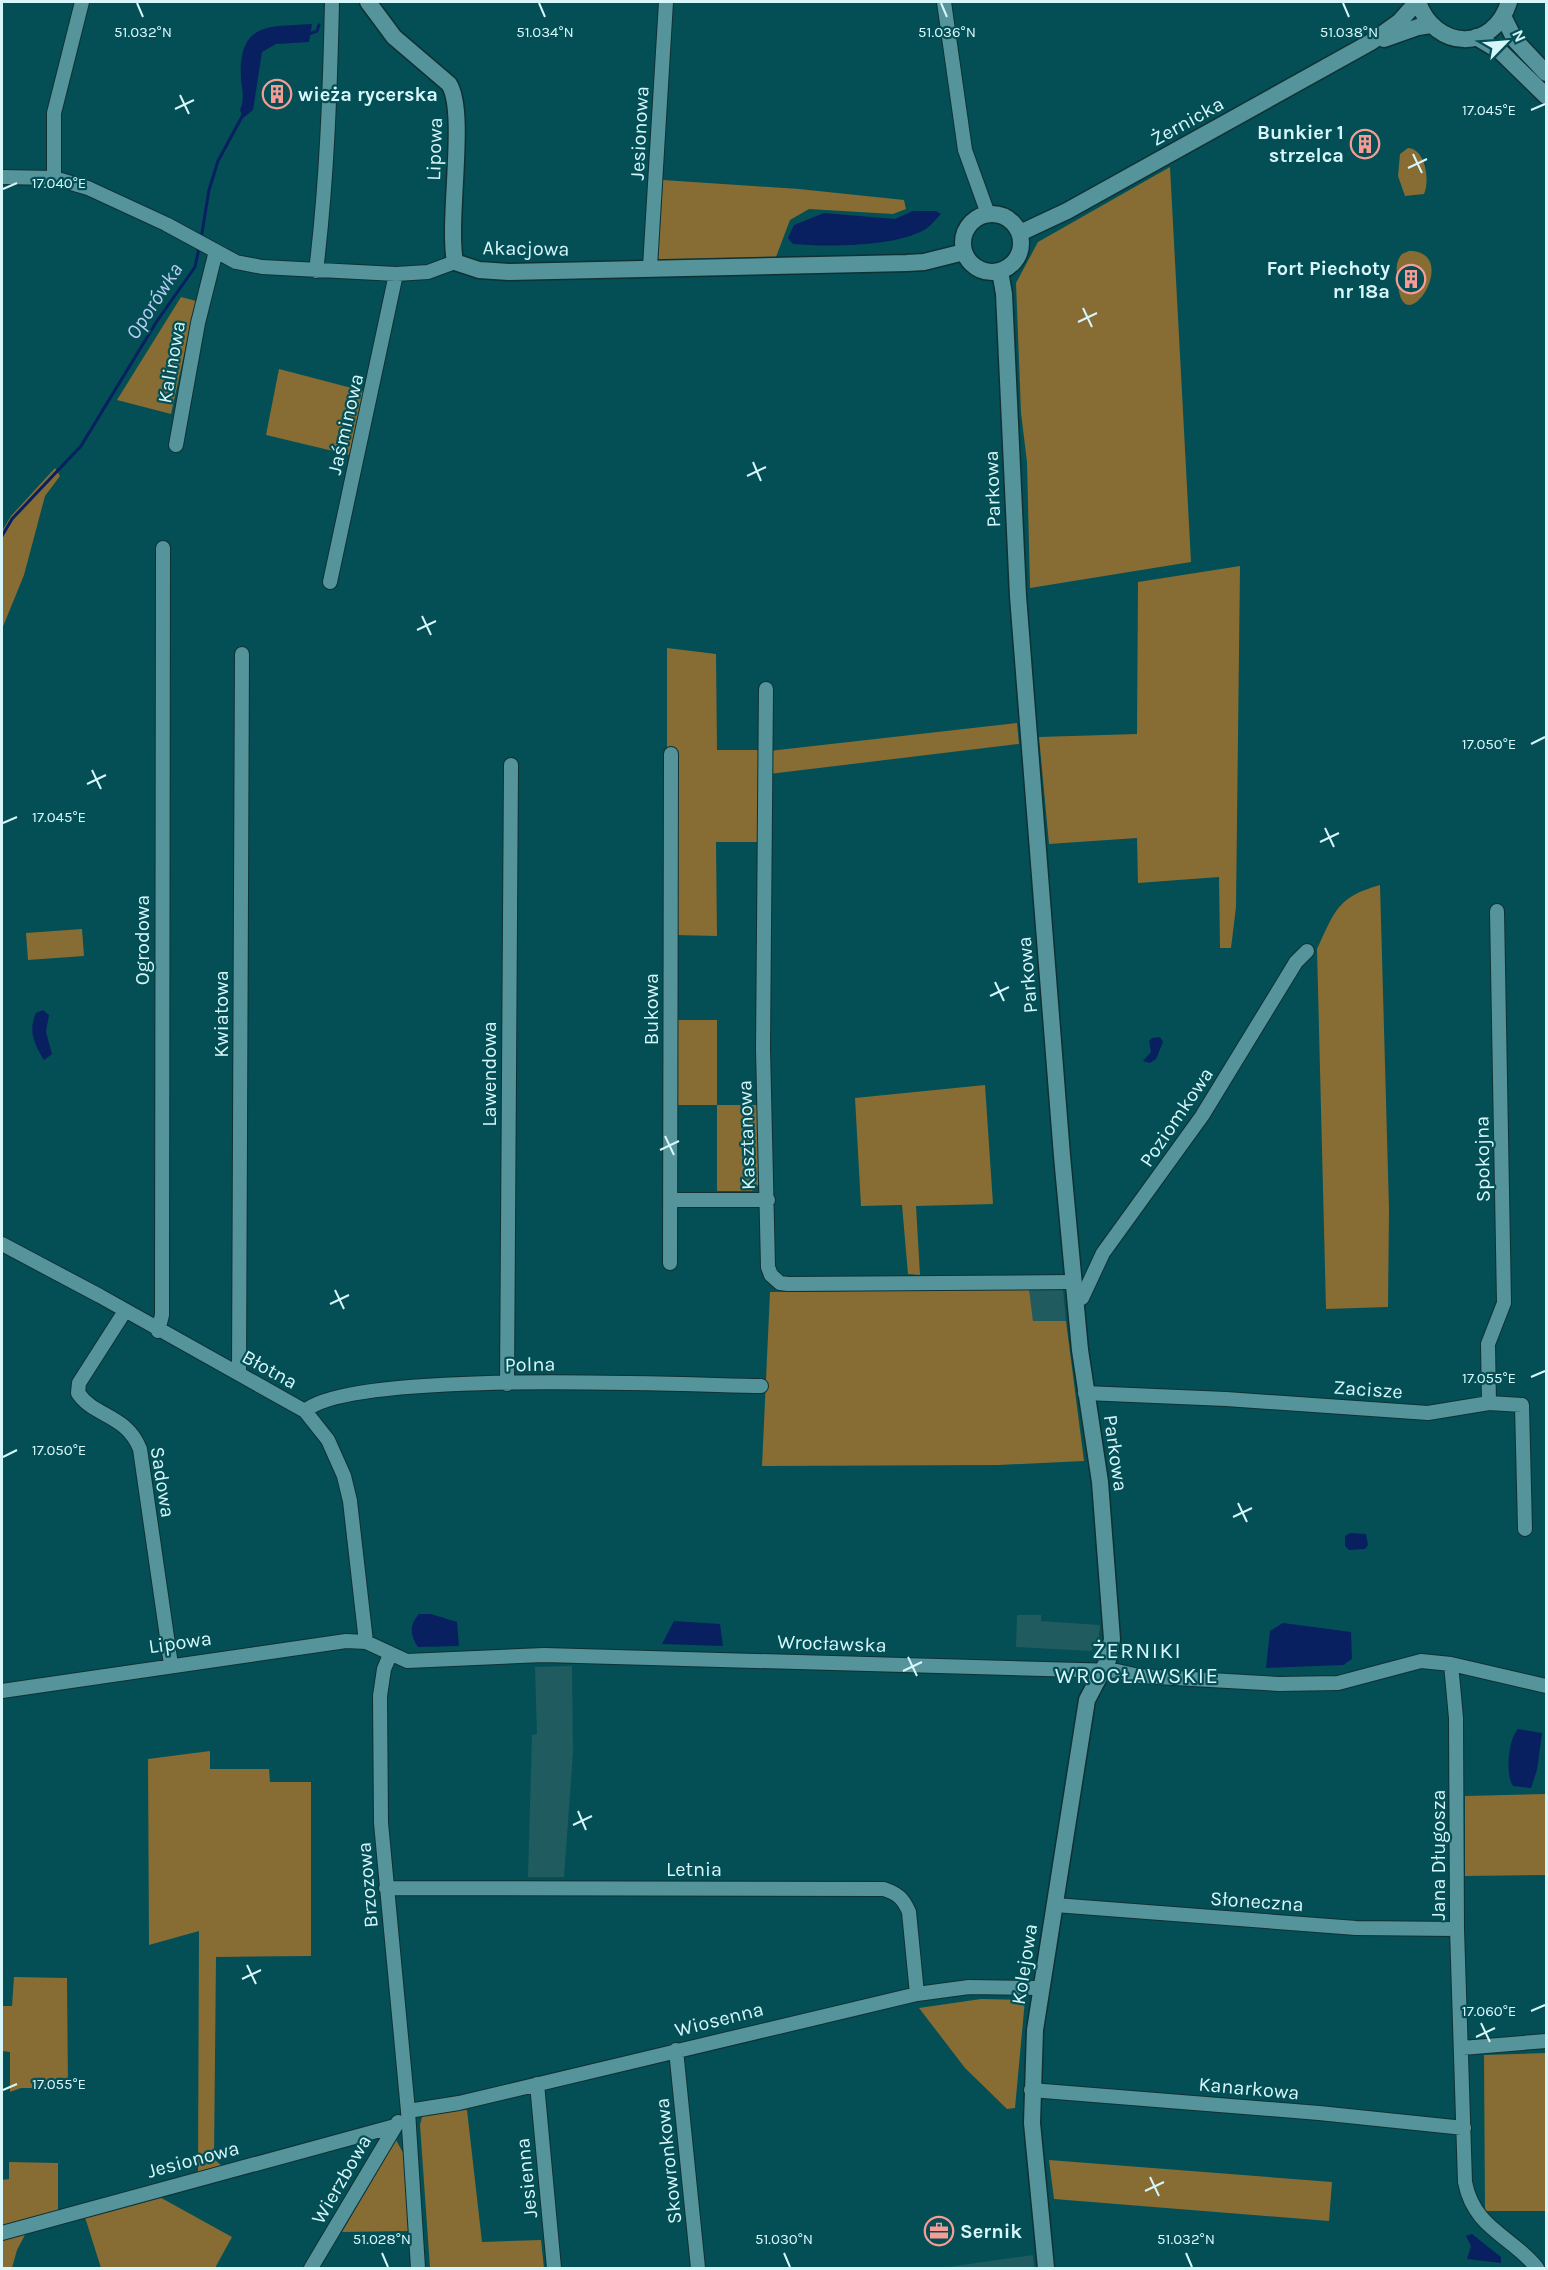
<svg xmlns="http://www.w3.org/2000/svg" width="1548" height="2270" font-family="Karla,sans-serif">
<rect width="100%" height="100%" fill="#034f55"/>
<!-- built -->
<path fill="#205b60" d="M 1029,1289 L 1063,1289 L 1066,1321 L 1033,1321 Z
M 1017,1615 L 1041,1615 L 1041,1621 L 1100,1625 L 1098,1642 L 1091,1651 L 1016,1647 Z
M 572,1666 L 573,1753 L 564,1877 L 528,1877 L 532,1735 L 537,1734 L 535,1667 Z
M 1033,2255 L 1034,2268 L 941,2268 Z"/>
<!-- green -->
<path fill="#876c34" d="M 1408,148 C 1426,149 1430,181 1424,194 L 1405,196 L 1398,176 L 1400,154 Z
M 1170,167 L 1191,562 L 1030,588 L 1027,462 L 1021,413 L 1016,283 L 1038,242 Z
M 663,180 L 799,189 L 904,200 L 906,209 L 893,214 L 809,209 L 790,220 L 776,257 L 658,260 Z
M 1409,251 C 1463,251 1404,345 1398,285 C 1397,274 1394,263 1402,254 Z
M 181,297 L 196,301 L 171,414 L 117,400 Z
M 279,369 L 367,392 L 354,456 L 266,435 Z
M 55,468 L 60,476 L 45,496 L 24,575 L 2,629 L 2,531 L 11,516 Z
M 1240,566 L 1236,907 L 1231,948 L 1220,948 L 1219,877 L 1138,883 L 1137,838 L 1049,844 L 1039,737 L 1137,734 L 1138,582 Z
M 667,648 L 716,654 L 717,750 L 761,750 L 760,842 L 716,842 L 717,936 L 675,935 L 667,750 Z
M 1017,723 L 1019,744 L 769,774 L 769,751 Z
M 1380,885 L 1389,1209 L 1388,1307 L 1326,1309 L 1317,949 C 1335,911 1337,897 1380,885 Z
M 82,929 L 84,956 L 28,960 L 26,933 Z
M 675,1020 L 717,1020 L 717,1105 L 759,1105 L 760,1183 L 752,1191 L 717,1191 L 717,1105 L 675,1105 Z
M 985,1085 L 993,1204 L 916,1206 L 920,1275 L 908,1274 L 902,1205 L 861,1206 L 855,1098 Z
M 1029,1289 L 1033,1321 L 1066,1321 L 1084,1461 L 999,1465 L 762,1466 L 770,1292 Z
M 210,1751 L 210,1769 L 269,1769 L 270,1782 L 311,1782 L 311,1956 L 216,1957 L 214,2159 L 222,2166 L 198,2173 L 199,1931 L 149,1945 L 148,1759 Z
M 1546,1794 L 1546,1875 L 1465,1876 L 1465,1796 Z
M 14,1977 L 67,1978 L 68,2088 L 21,2088 L 10,2092 L 10,2052 L 2,2051 L 2,2006 L 12,2006 Z
M 981,1999 L 1025,2000 L 1015,2108 L 1007,2109 L 965,2068 L 919,2008 Z
M 1546,2053 L 1546,2211 L 1485,2211 L 1484,2055 Z
M 467,2110 L 482,2242 L 541,2240 L 544,2268 L 430,2268 L 420,2125 L 423,2113 Z
M 396,2140 L 406,2158 L 410,2231 L 342,2232 Z
M 1049,2160 L 1332,2182 L 1329,2221 L 1054,2199 Z
M 9,2162 L 58,2163 L 58,2211 L 2,2227 L 2,2180 L 9,2179 Z
M 156,2195 L 232,2237 L 215,2268 L 101,2268 L 84,2214 Z
M 27,2231 L 17,2250 L 12,2268 L 2,2268 L 2,2238 Z"/>
<!-- water -->
<path fill="#082060" d="M 312,24 L 309,42 L 276,44 L 262,52 L 253,110 L 243,118 L 240,110 C 245,99 242,91 241,79 C 238,21 269,27 312,24 Z
M 913,211 L 936,211 L 941,214 C 936,219 930,227 924,230 C 893,247 828,247 793,244 L 788,238 L 794,225 L 824,213 L 895,219 Z
M 43,1010 L 49,1015 L 46,1032 L 52,1054 L 44,1060 C 34,1044 28,1030 36,1013 Z
M 1160,1037 L 1163,1042 L 1156,1059 L 1150,1063 L 1143,1061 L 1151,1052 L 1149,1041 L 1152,1038 Z
M 1350,1533 L 1366,1534 L 1368,1545 L 1365,1549 L 1349,1550 L 1345,1546 L 1345,1536 Z
M 419,1614 L 431,1614 L 457,1622 L 459,1646 L 418,1647 C 410,1635 409,1625 419,1614 Z
M 674,1621 L 720,1624 L 723,1646 L 662,1644 Z
M 1283,1623 L 1351,1632 L 1352,1659 L 1343,1665 L 1266,1668 L 1270,1631 Z
M 1518,1729 L 1542,1733 L 1537,1770 L 1531,1788 L 1513,1786 C 1505,1774 1508,1740 1518,1729 Z
M 1472,2234 L 1501,2257 L 1501,2263 L 1467,2259 L 1471,2246 L 1466,2236 Z"/>
<g fill="none" stroke-linecap="round" stroke-linejoin="round">
<!-- stream -->
<path stroke="#082060" stroke-width="3" d="M 309,34 L 317,31 L 319,25
M 201,239 L 209,190 L 218,161 L 244,113
M 2,536 L 12,519 L 81,446 L 157,321 L 195,267 L 199,248"/>
<!-- minor casing -->
<g stroke="#0f3134" stroke-width="16">
<path id="minor" d="M 944,2 L 965,150 L 988,214
M 2,177 L 54,178 L 88,188 L 166,224 L 236,262 L 262,267 L 396,274 L 428,272 L 455,262
M 54,178 L 54,113 L 82,2
M 650,267 L 666,2
M 316,271 C 327,181 330,91 332,2
M 176,445 L 198,323 L 216,251
M 330,582 L 396,274
M 766,689 L 763,1049 L 768,1267 L 771,1275 L 780,1283 L 788,1284 L 1073,1282
M 670,1200 L 768,1200
M 2,1244 L 100,1296 L 305,1411 L 328,1440 L 344,1476 L 350,1501 L 366,1642
M 670,1263 L 671,754
M 1075,1300 L 1082,1298 L 1103,1253 L 1202,1116 L 1296,962 L 1307,951
M 125,1311 L 79,1383 L 78,1393 C 94,1417 126,1414 140,1449 L 171,1665
M 158,1331 L 162,1315 L 163,548
M 239,1374 L 242,654
M 507,1384 L 511,765
M 1085,1393 L 1226,1399 L 1428,1413 L 1489,1403 L 1522,1405 L 1525,1529
M 1489,1403 L 1488,1344 L 1504,1303 L 1497,911
M 305,1411 C 351,1369 684,1385 761,1386
M 390,1655 L 384,1669 L 380,1696 L 381,1823 L 408,2111 L 418,2268
M 1451,1664 L 1456,1718 L 1457,1929 L 1465,2182 C 1474,2229 1512,2236 1537,2268
M 2,1691 L 346,1641 L 366,1642 L 407,1661 L 544,1655 L 1117,1671 L 1139,1676 L 1279,1684 L 1338,1683 L 1421,1661 L 1451,1664 L 1546,1686
M 386,1888 L 884,1889 C 898,1894 903,1898 909,1912 L 917,1994
M 1055,1905 L 1356,1928 L 1457,1929
M 1462,2048 L 1546,2041
M 676,2050 L 698,2268
M 537,2084 L 554,2268
M 1031,2090 L 1319,2113 L 1464,2128
M 408,2111 L 459,2103 L 917,1994 L 969,1987 L 1042,1988
M 2,2233 L 395,2126
M 311,2268 L 398,2122"/>
</g>
<!-- tertiary casing -->
<g stroke="#0f3134" stroke-width="19">
<path id="tertiary" d="M 368,2 L 394,37 L 449,84 C 467,112 447,218 455,262 L 479,270 L 509,272 L 907,263 L 924,262 L 964,252
M 1418,2 C 1435,50 1493,53 1509,2
M 1504,18 L 1515,40 L 1546,73
M 1476,37 L 1501,52 L 1546,96
M 1384,39 L 1418,27 L 1431,25
M963 243a29 29 0 1 1 58 0a29 29 0 1 1-58 0Z
M 1020,233 L 1067,211 L 1371,42 L 1399,22 L 1417,2
M 1000,271 L 1004,294 L 1018,596 L 1062,1156 L 1080,1350 L 1100,1482 L 1112,1639 L 1108,1660 L 1087,1700 L 1035,2030 L 1032,2123 L 1046,2268"/>
</g>
<!-- minor -->
<use href="#minor" stroke="#55949b" stroke-width="14"/>
<!-- tertiary -->
<use href="#tertiary" stroke="#55949b" stroke-width="16"/>
</g>
<!-- ticks -->
<path fill="none" stroke="#d7f6fa" stroke-width="2" d="M 137,3 L 143,17M 539,3 L 545,17M 941,3 L 947,17M 1343,3 L 1349,17M 180,95 L 189,114M 175,109 L 194,100M 1531,110 L 1545,104M 1413,154 L 1422,173M 1408,168 L 1427,159M 3,189 L 17,183M 1083,308 L 1092,327M 1078,322 L 1097,313M 753,462 L 761,481M 747,476 L 766,467M 422,616 L 431,635M 417,630 L 436,621M 1531,744 L 1545,737M 92,770 L 101,789M 87,784 L 106,775M 3,823 L 17,817M 1325,828 L 1334,847M 1320,842 L 1339,833M 995,982 L 1004,1001M 990,996 L 1009,987M 665,1136 L 674,1155M 660,1150 L 679,1141M 335,1290 L 344,1309M 330,1304 L 349,1295M 1531,1377 L 1545,1371M 3,1457 L 17,1450M 1238,1503 L 1247,1522M 1233,1517 L 1252,1508M 908,1657 L 917,1676M 903,1671 L 922,1662M 578,1811 L 586,1830M 573,1825 L 592,1816M 247,1965 L 256,1984M 242,1979 L 261,1970M 1531,2011 L 1545,2005M 1481,2023 L 1490,2042M 1476,2037 L 1495,2028M 3,2090 L 17,2084M 1150,2177 L 1159,2196M 1145,2191 L 1164,2182M 382,2253 L 388,2267M 784,2253 L 790,2267M 1186,2253 L 1192,2267"/>
<!-- icons -->
<defs>
<g id="building-ring" transform="scale(1.5)"><circle r="9.5" fill="#034f55" stroke="#f59c95" stroke-width="1.5"/><path d="M-4-6H4V6H1V3H-1V6H-4ZM-2.5-4.3h1.7v1.8h-1.7ZM.8-4.3h1.7v1.8H.8ZM-2.5-1h1.7V.8h-1.7ZM.8-1h1.7V.8H.8Z" fill="#f59c95"/></g>
<g id="office-ring" transform="scale(1.5)"><circle r="9.5" fill="#034f55" stroke="#f59c95" stroke-width="1.5"/><path d="M-6-3h4V-5.5h4V-3h4V5H-6ZM-1-4.5V-3h2v-1.5ZM-6 0V1H6V0Z" fill="#f59c95"/></g>
</defs>
<g fill-rule="evenodd">
<use href="#building-ring" x="277" y="94"/>
<use href="#building-ring" x="1365" y="144"/>
<use href="#building-ring" x="1411" y="279"/>
<use href="#office-ring" x="939" y="2231"/>
</g>
<g text-anchor="middle" stroke-width="4.5" stroke-linejoin="round" paint-order="stroke">
<!-- poi labels -->
<g font-size="20" font-weight="bold" fill="#d7f6fa" stroke="#034f55" text-anchor="start">
<text x="298" y="101">wieża rycerska</text>
<text x="1344" y="139" text-anchor="end">Bunkier 1<tspan x="1344" dy="23">strzelca</tspan></text>
<text x="1390" y="275" text-anchor="end">Fort Piechoty<tspan x="1390" dy="23">nr 18a</tspan></text>
<text x="960" y="2238">Sernik</text>
</g>
<!-- street labels -->
<g font-size="20" fill="#d7f6fa" stroke="#034f55">
<text transform="translate(1187 121) rotate(-29)" y="7">Żernicka</text>
<text transform="translate(639 133) rotate(-87)" y="7">Jesionowa</text>
<text transform="translate(434 149) rotate(-88)" y="7">Lipowa</text>
<text transform="translate(526 248) rotate(1)" y="7">Akacjowa</text>
<text transform="translate(171 362) rotate(-80)" y="7">Kalinowa</text>
<text transform="translate(345 424) rotate(-77)" y="7">Jaśminowa</text>
<text transform="translate(992 489) rotate(-92)" y="7">Parkowa</text>
<text transform="translate(142 940) rotate(-90)" y="7">Ogrodowa</text>
<text transform="translate(1027 975) rotate(-95)" y="7">Parkowa</text>
<text transform="translate(651 1009) rotate(-90)" y="7">Bukowa</text>
<text transform="translate(221 1014) rotate(-90)" y="7">Kwiatowa</text>
<text transform="translate(489 1074) rotate(-90)" y="7">Lawendowa</text>
<text transform="translate(1176 1117) rotate(-56)" y="7">Poziomkowa</text>
<text transform="translate(746 1135) rotate(-92)" y="7">Kasztanowa</text>
<text transform="translate(1482 1159) rotate(-91)" y="7">Spokojna</text>
<text transform="translate(530 1364) rotate(-1)" y="7">Polna</text>
<text transform="translate(270 1369) rotate(29)" y="7">Błotna</text>
<text transform="translate(1368 1389) rotate(4)" y="7">Zacisze</text>
<text transform="translate(1116 1453) rotate(82)" y="7">Parkowa</text>
<text transform="translate(163 1482) rotate(81)" y="7">Sadowa</text>
<text transform="translate(180 1642) rotate(-8)" y="7">Lipowa</text>
<text transform="translate(832 1643) rotate(2)" y="7">Wrocławska</text>
<text transform="translate(1438 1855) rotate(-90)" y="7">Jana Długosza</text>
<text x="694" y="1876">Letnia</text>
<text transform="translate(367 1885) rotate(-95)" y="7">Brzozowa</text>
<text transform="translate(1257 1901) rotate(4)" y="7">Słoneczna</text>
<text transform="translate(1024 1964) rotate(-81)" y="7">Kolejowa</text>
<text transform="translate(719 2019) rotate(-14)" y="7">Wiosenna</text>
<text transform="translate(1249 2088) rotate(5)" y="7">Kanarkowa</text>
<text transform="translate(193 2159) rotate(-15)" y="7">Jesionowa</text>
<text transform="translate(668 2161) rotate(-96)" y="7">Skowronkowa</text>
<text transform="translate(526 2178) rotate(-96)" y="7">Jesienna</text>
<text transform="translate(341 2179) rotate(-60)" y="7">Wierzbowa</text>
</g>
<!-- water labels -->
<g font-size="21" font-style="italic" fill="#b8ccf3" stroke="#034f55">
<text transform="translate(154 301) rotate(-57)" y="7">Oporówka</text>
</g>
<!-- quarter labels -->
<g font-size="22" letter-spacing="1.5" fill="#d7f6fa" stroke="#034f55">
<text x="1137" y="1658">ŻERNIKI<tspan x="1137" dy="25">WROCŁAWSKIE</tspan></text>
</g>
</g>
<g font-size="15" text-anchor="middle" fill="#d7f6fa" stroke="#034f55" stroke-width="4.5" stroke-linejoin="round" paint-order="stroke">
<text x="143" y="37">51.032°N</text>
<text x="545" y="37">51.034°N</text>
<text x="947" y="37">51.036°N</text>
<text x="1349" y="37">51.038°N</text>
<text x="1489" y="115">17.045°E</text>
<text x="59" y="188">17.040°E</text>
<text x="1489" y="749">17.050°E</text>
<text x="59" y="822">17.045°E</text>
<text x="1489" y="1383">17.055°E</text>
<text x="59" y="1455">17.050°E</text>
<text x="1489" y="2016">17.060°E</text>
<text x="59" y="2089">17.055°E</text>
<text x="382" y="2244">51.028°N</text>
<text x="784" y="2244">51.030°N</text>
<text x="1186" y="2244">51.032°N</text>
</g>
<!-- border -->
<rect width="1548" height="2270" fill="none" stroke="#d7f6fa" stroke-width="6"/>
<!-- north arrow -->
<g transform="translate(1506 42) rotate(65)" stroke="#034f55" stroke-width="4.5" paint-order="stroke">
<path d="M0-4.5L10 22L0 15L-10 22Z" fill="#d7f6fa"/>
<text y="-9" font-size="16" font-weight="bold" text-anchor="middle" fill="#d7f6fa">N</text>
</g>
</svg>
